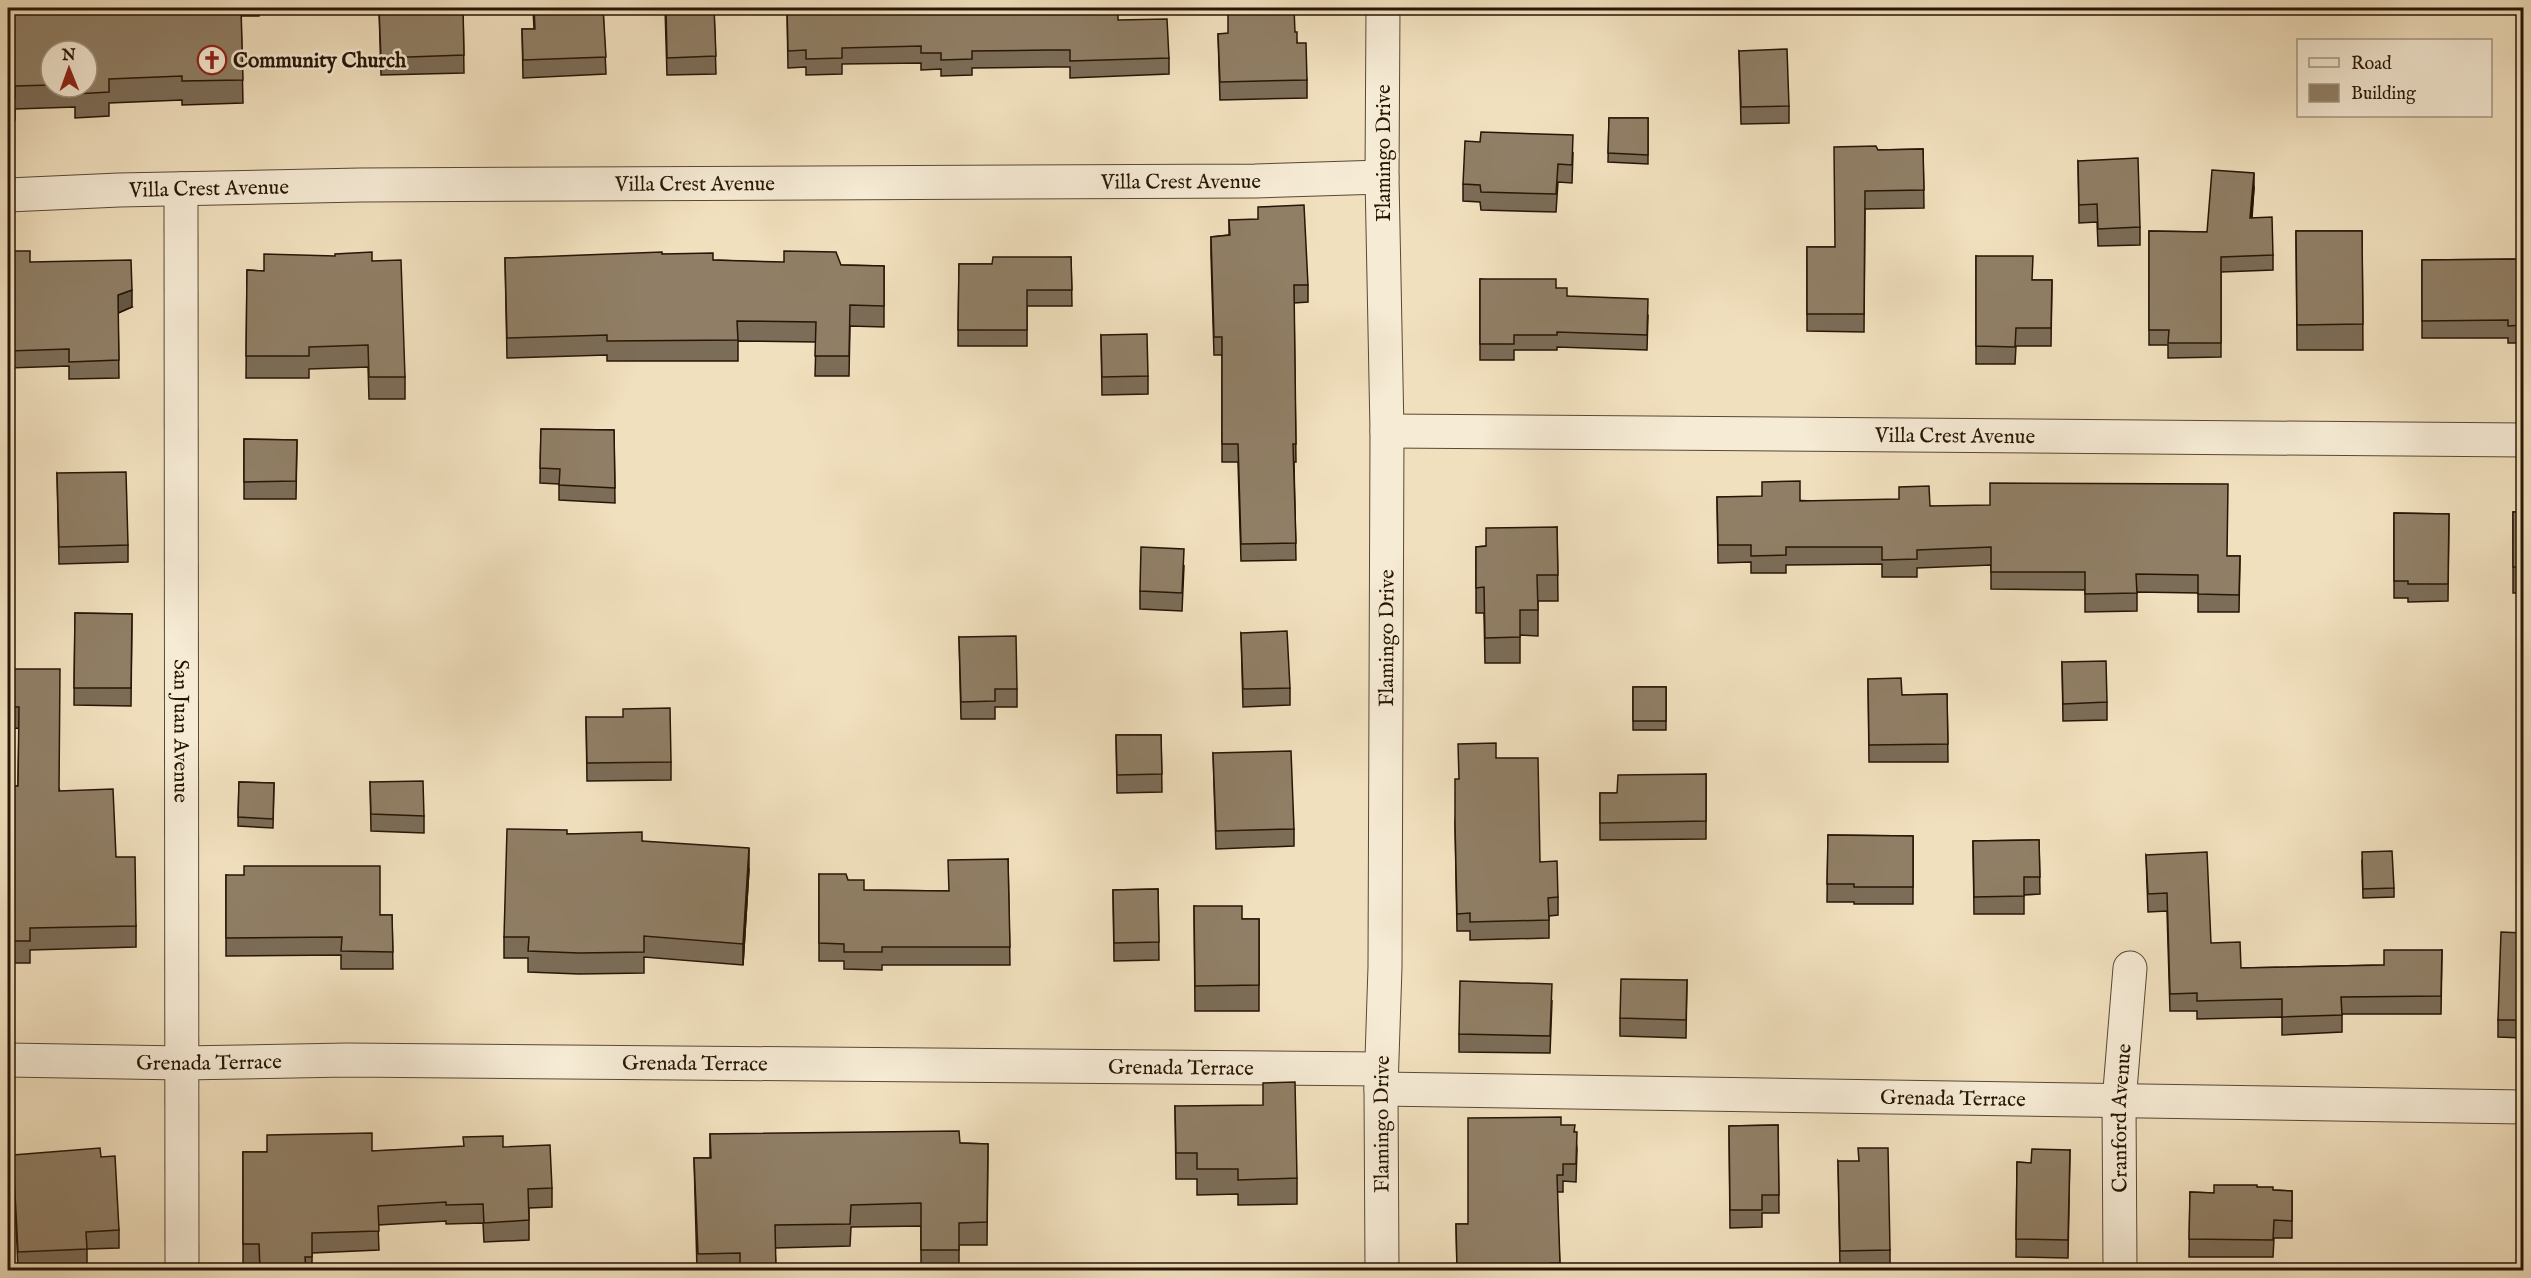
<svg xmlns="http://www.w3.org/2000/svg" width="2531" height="1278" font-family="'IM FELL English',serif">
<rect width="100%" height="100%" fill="#f1e0be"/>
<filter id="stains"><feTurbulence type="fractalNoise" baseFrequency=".00333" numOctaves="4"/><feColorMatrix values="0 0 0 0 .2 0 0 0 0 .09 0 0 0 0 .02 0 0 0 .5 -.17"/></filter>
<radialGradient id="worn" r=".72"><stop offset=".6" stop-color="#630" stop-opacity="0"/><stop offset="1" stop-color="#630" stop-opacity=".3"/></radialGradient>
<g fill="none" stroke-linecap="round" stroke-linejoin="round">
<!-- minor casing -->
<g stroke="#5a4834" stroke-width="35">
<g id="minor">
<path id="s1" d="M 181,189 L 182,1270"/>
<path id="s2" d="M 8,195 L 119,190 L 360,185 L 1255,181 L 1382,177"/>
<path id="s3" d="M 1387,431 L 2524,440"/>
<path id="s4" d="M 8,1060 L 182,1063 L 347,1060 L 1381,1069"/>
<path id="s5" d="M 1381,1089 L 2524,1107"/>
<path id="s6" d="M 1382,1270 L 1381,1089 L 1385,967 L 1387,431 L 1382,177 L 1383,8"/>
<path id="s7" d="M 2120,1270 L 2119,1102 L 2130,968"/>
</g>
</g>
<!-- minor -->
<use href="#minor" stroke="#f6ebd5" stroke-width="33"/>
</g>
<!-- wall -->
<path fill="#7c6d58" stroke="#271606" stroke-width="1.5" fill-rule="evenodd" d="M 8,8 L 259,8 L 259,16 L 241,16 L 243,103 L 182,105 L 182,100 L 109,103 L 109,116 L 75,118 L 75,107 L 15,109 L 15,120 L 8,120 ZM 51,51 L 87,87 L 51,87 Z
M 379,8 L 463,8 L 464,73 L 381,75 Z
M 533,8 L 603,8 L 606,74 L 523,78 L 522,29 L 534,29 Z
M 665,8 L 714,8 L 716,74 L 667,75 Z
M 787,8 L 1106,13 L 1118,20 L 1169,58 L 1169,74 L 1070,78 L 1070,67 L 1048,67 L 972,68 L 972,75 L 941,76 L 941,69 L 921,70 L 921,63 L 842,64 L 842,74 L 806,75 L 806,67 L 788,68 Z
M 1295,32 L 1297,43 L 1307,80 L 1307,98 L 1220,100 L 1218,34 Z
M 1739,51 L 1789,106 L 1789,123 L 1741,124 Z
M 1609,118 L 1648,118 L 1648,164 L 1608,162 Z
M 1923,149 L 1924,208 L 1865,209 L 1864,332 L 1807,331 L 1807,247 L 1835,247 L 1878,150 Z
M 1573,153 L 1572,183 L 1558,182 L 1556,212 L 1481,210 L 1480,202 L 1463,201 L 1463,184 Z
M 2078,161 L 2140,227 L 2140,245 L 2098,246 L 2097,222 L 2079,223 Z
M 2254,188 L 2252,218 L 2273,255 L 2273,270 L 2221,272 L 2221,357 L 2168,358 L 2168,345 L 2149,345 L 2149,231 L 2207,232 Z
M 1229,220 L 1308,285 L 1308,302 L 1294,303 L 1296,462 L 1294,462 L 1296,560 L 1241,561 L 1238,462 L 1222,462 L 1222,355 L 1214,355 L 1211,255 L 1211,237 L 1229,235 Z
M 2296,231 L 2362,231 L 2363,350 L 2297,350 Z
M 8,251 L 30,262 L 132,307 L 118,313 L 119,378 L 69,379 L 69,366 L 8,368 Z
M 662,254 L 713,260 L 841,265 L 884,266 L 884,327 L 850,326 L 849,376 L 815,376 L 816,342 L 738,341 L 738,361 L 607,361 L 607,355 L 507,358 L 505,258 Z
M 1976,256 L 2033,280 L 2052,280 L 2051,346 L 2016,346 L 2015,364 L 1976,364 Z
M 1071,257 L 1072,306 L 1027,306 L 1027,346 L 958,346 L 959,264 L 992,264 Z
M 2523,259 L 2523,343 L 2508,343 L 2508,338 L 2422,338 L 2422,260 Z
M 372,261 L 405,377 L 405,399 L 369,399 L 368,367 L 309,369 L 309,378 L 246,378 L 247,270 L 264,271 Z
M 1480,279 L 1556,288 L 1567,296 L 1648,315 L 1647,350 L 1557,347 L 1557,350 L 1514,350 L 1514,360 L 1480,360 Z
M 1101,335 L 1148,376 L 1148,394 L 1102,395 Z
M 541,429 L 614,430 L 615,503 L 559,500 L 559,484 L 540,483 Z
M 244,439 L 297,440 L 296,499 L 244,499 Z
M 57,473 L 128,545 L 128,562 L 59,564 Z
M 1717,497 L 1930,506 L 2227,556 L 2240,556 L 2239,612 L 2198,612 L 2198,593 L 2137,592 L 2137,611 L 2085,612 L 2085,590 L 1991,589 L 1991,565 L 1917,568 L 1917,577 L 1882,577 L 1882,564 L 1786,565 L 1786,573 L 1751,573 L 1751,562 L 1718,563 Z
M 2513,512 L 2523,512 L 2523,593 L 2513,593 Z
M 2394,513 L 2449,514 L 2448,601 L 2408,602 L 2408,598 L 2394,598 Z
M 1557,527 L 1558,601 L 1538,601 L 1538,636 L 1520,635 L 1520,663 L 1485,663 L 1484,613 L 1476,613 L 1476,547 L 1486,546 Z
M 1184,566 L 1182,611 L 1140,609 L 1140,591 Z
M 75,613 L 132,614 L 131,706 L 74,705 Z
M 1241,633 L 1290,688 L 1290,705 L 1243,707 Z
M 959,637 L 1017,689 L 1017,707 L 995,707 L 995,719 L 961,719 Z
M 2062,662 L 2107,702 L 2107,720 L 2063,721 Z
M 8,669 L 60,791 L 116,857 L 136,926 L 136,947 L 30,950 L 30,963 L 8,963 L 8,786 L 18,786 L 19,728 L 8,729 Z
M 1868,679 L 1902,695 L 1947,694 L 1948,762 L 1869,762 Z
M 1633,687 L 1666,687 L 1666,730 L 1633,730 Z
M 586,717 L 671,762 L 671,780 L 587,781 Z
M 1116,735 L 1161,735 L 1162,792 L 1117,793 Z
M 1213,753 L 1294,829 L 1294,846 L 1216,849 Z
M 1496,758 L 1540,862 L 1558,897 L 1558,915 L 1549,916 L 1549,938 L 1470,940 L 1470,931 L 1457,931 L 1455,823 L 1459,779 Z
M 1706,774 L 1706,839 L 1600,840 L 1600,793 L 1617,793 Z
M 239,782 L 274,783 L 273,828 L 238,826 Z
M 370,782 L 424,816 L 424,833 L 371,831 Z
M 567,834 L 642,841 L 749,869 L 743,965 L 644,957 L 644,973 L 579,974 L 528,972 L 528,958 L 504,958 L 504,937 Z
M 1828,835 L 1913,836 L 1913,904 L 1854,904 L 1854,902 L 1827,902 Z
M 2039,840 L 2040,894 L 2024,895 L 2024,914 L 1974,914 L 1973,841 Z
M 2146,855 L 2211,943 L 2241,968 L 2384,965 L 2442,950 L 2441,1014 L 2342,1014 L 2342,1032 L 2282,1035 L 2282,1017 L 2197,1019 L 2197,1011 L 2170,1011 L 2167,911 L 2148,912 Z
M 1008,859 L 1010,965 L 882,965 L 882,970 L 844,969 L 844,961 L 819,961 L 819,874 L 864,890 L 949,891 Z
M 2362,861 L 2394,888 L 2394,897 L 2363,898 Z
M 226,875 L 380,915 L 392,915 L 393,969 L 341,969 L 341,955 L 226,956 Z
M 1158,889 L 1159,960 L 1114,961 L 1113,890 Z
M 1194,906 L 1242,919 L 1259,919 L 1259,1011 L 1195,1011 Z
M 2523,933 L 2523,1038 L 2498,1037 L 2498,1020 Z
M 1687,980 L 1686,1038 L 1620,1036 L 1620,1018 Z
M 1552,1001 L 1550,1053 L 1459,1052 L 1459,1034 Z
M 1175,1106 L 1297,1178 L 1297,1204 L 1238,1205 L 1238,1194 L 1197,1195 L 1197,1179 L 1176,1179 Z
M 1778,1125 L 1779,1213 L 1762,1213 L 1762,1227 L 1730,1228 L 1729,1126 Z
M 1575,1132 L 1577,1149 L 1576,1182 L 1563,1181 L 1563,1192 L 1557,1192 L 1560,1270 L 1457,1270 L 1456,1224 L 1468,1224 Z
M 710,1134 L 960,1143 L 988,1144 L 987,1245 L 959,1245 L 959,1270 L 921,1270 L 921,1226 L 851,1227 L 850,1246 L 775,1248 L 776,1270 L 697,1270 L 694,1158 L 710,1158 Z
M 503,1147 L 552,1188 L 552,1207 L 529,1208 L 529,1240 L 484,1242 L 483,1223 L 446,1224 L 446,1221 L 378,1225 L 379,1250 L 312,1253 L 312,1270 L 260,1270 L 259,1264 L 243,1264 L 243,1152 L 372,1151 Z
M 2070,1150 L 2068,1258 L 2016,1257 L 2017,1162 L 2031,1163 Z
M 13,1155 L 101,1157 L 119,1230 L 119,1248 L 87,1249 L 87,1267 L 18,1269 Z
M 1838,1161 L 1890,1250 L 1890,1267 L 1840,1268 Z
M 2257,1187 L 2273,1190 L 2292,1191 L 2292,1238 L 2274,1238 L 2273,1257 L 2189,1257 L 2190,1192 L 2214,1193 Z"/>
<!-- shaded-wall -->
<path fill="#655947" stroke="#271606" stroke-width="1.5" d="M 2254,173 L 2254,188 L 2250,233 L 2250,218 Z
M 132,290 L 132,307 L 118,313 L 118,295 Z
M 749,848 L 749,869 L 743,965 L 743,944 Z"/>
<!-- building -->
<path fill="#907f66" stroke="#271606" stroke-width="1.5" d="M 8,8 L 241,8 L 243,80 L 182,81 L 182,76 L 109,79 L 109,92 L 75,94 L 75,87 L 87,87 L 87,51 L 51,51 L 51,85 L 15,86 L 15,97 L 8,97 Z
M 379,8 L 463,8 L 464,55 L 381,58 Z
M 534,8 L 603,8 L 606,57 L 523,60 L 522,29 L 535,29 Z
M 666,8 L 714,8 L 716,56 L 667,58 Z
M 787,8 L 1106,8 L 1106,13 L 1118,12 L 1118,20 L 1167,19 L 1169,58 L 1070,61 L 1070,50 L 1048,50 L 972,51 L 972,59 L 941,60 L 941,53 L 921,53 L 921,46 L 842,48 L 842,58 L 806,59 L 806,50 L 788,51 Z
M 1228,8 L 1294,8 L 1295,32 L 1297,32 L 1297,43 L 1306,43 L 1307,80 L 1220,82 L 1218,34 L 1228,33 Z
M 1787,49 L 1789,106 L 1741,107 L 1739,51 Z
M 1609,118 L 1648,118 L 1648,155 L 1608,153 Z
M 1481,132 L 1573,135 L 1572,165 L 1558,164 L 1556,194 L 1481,192 L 1480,185 L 1463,184 L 1465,141 L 1480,142 Z
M 1876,146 L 1878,150 L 1923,149 L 1924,190 L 1865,191 L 1864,314 L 1807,314 L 1807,247 L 1835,247 L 1834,147 Z
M 2138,158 L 2140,227 L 2098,229 L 2097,204 L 2079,205 L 2078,161 Z
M 2212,170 L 2254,173 L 2250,218 L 2272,217 L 2273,255 L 2221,257 L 2221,343 L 2168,343 L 2169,330 L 2149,330 L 2149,231 L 2207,232 Z
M 1304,205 L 1308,285 L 1294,285 L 1296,444 L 1293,444 L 1296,543 L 1241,544 L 1238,444 L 1222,444 L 1222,337 L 1214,337 L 1211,237 L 1230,235 L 1229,220 L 1258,219 L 1258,207 Z
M 2296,231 L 2362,231 L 2363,324 L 2297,325 Z
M 8,251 L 30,251 L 30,262 L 131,260 L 132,290 L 118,295 L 119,360 L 69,362 L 69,349 L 8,351 Z
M 784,251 L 836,252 L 841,265 L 884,266 L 884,306 L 850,305 L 849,356 L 815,356 L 816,322 L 737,321 L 738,340 L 607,341 L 607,335 L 507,338 L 505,258 L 662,252 L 662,254 L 713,253 L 713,260 L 784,262 Z
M 372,252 L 372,261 L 401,260 L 405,377 L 369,377 L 368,345 L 309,347 L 309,356 L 246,356 L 247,270 L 264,271 L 264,254 L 335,256 L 335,254 Z
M 1976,256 L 2033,256 L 2032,280 L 2052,280 L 2051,328 L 2016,328 L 2015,347 L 1976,346 Z
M 993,257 L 1071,257 L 1072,290 L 1027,290 L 1027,330 L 958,330 L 959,264 L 992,264 Z
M 2523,259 L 2523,325 L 2508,326 L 2508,320 L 2422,321 L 2422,260 Z
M 1480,279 L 1556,279 L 1556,288 L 1567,288 L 1567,296 L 1648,299 L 1647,335 L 1557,332 L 1557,335 L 1514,335 L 1514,344 L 1480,344 Z
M 1147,334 L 1148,376 L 1102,377 L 1101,335 Z
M 541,429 L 614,430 L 615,488 L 559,485 L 560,469 L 540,468 Z
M 244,439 L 297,440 L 296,481 L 244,482 Z
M 126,472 L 128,545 L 59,547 L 57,473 Z
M 1800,481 L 1800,501 L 1899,499 L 1899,487 L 1929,486 L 1930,506 L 1990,505 L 1990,483 L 2228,484 L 2227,556 L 2240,556 L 2239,595 L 2198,594 L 2198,575 L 2136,574 L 2137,593 L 2085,594 L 2085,572 L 1991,572 L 1991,547 L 1917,550 L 1917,559 L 1882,560 L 1882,547 L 1786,547 L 1786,555 L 1751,556 L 1751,545 L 1718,545 L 1717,497 L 1762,496 L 1762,482 Z
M 2513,512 L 2523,512 L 2523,567 L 2513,567 Z
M 2394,513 L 2449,514 L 2448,584 L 2408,584 L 2408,581 L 2394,581 Z
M 1557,527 L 1558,575 L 1537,575 L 1538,610 L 1520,610 L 1520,637 L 1485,638 L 1484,587 L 1476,588 L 1476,547 L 1486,546 L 1486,528 Z
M 1141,547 L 1184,549 L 1182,593 L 1140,591 Z
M 75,613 L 132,614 L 131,688 L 74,688 Z
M 1287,631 L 1290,688 L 1243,689 L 1241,633 Z
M 1016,636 L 1017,689 L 995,689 L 995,701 L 961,702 L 959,637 Z
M 2106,661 L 2107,702 L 2063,704 L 2062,662 Z
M 8,669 L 60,669 L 59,791 L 113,789 L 116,857 L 135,857 L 136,926 L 30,928 L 30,941 L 8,941 L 8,786 L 18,786 L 19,707 L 8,707 Z
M 1901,678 L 1902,695 L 1947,694 L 1948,744 L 1869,745 L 1868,679 Z
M 1633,687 L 1666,687 L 1666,721 L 1633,721 Z
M 670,708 L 671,762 L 587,763 L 586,717 L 623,717 L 623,709 Z
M 1116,735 L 1161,735 L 1162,774 L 1117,775 Z
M 1496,743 L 1496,758 L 1538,758 L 1540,862 L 1557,861 L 1558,897 L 1548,898 L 1549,920 L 1470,922 L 1470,913 L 1457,914 L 1455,823 L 1455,779 L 1459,779 L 1458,744 Z
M 1291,751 L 1294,829 L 1216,831 L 1213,753 Z
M 1706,774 L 1706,821 L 1600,823 L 1600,793 L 1617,793 L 1618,775 Z
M 423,781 L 424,816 L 371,814 L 370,782 Z
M 239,782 L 274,783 L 273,819 L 238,817 Z
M 507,829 L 567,830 L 567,834 L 642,832 L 642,841 L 749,848 L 743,944 L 644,936 L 644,952 L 579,953 L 528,951 L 529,937 L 504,937 Z
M 1828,835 L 1913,836 L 1913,887 L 1854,887 L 1854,884 L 1827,884 Z
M 2039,840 L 2040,877 L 2024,877 L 2024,896 L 1974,897 L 1973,841 Z
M 2392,851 L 2394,888 L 2363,889 L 2362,852 Z
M 2207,852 L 2211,943 L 2240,942 L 2241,968 L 2384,965 L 2384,950 L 2442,950 L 2441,996 L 2341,997 L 2342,1015 L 2282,1017 L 2282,999 L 2197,1001 L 2197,993 L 2170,994 L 2167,893 L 2148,894 L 2146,855 Z
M 1008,859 L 1010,947 L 882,947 L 882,952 L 844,952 L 844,944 L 819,943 L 819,874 L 846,874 L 848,880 L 864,880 L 864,890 L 949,891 L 948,860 Z
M 244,866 L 380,866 L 380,915 L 392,915 L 393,952 L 341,951 L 342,937 L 226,938 L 226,875 L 244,875 Z
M 1158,889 L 1159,942 L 1114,943 L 1113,890 Z
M 1194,906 L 1242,906 L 1242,919 L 1259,919 L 1259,985 L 1195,986 Z
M 2501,932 L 2523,933 L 2523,1020 L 2498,1020 Z
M 1621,979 L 1687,980 L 1686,1020 L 1620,1018 Z
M 1460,981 L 1552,984 L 1550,1036 L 1459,1034 Z
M 1295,1082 L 1297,1178 L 1238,1180 L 1238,1169 L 1197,1169 L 1197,1153 L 1176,1153 L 1175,1106 L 1263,1105 L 1263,1083 Z
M 1561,1117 L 1561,1125 L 1575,1125 L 1574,1132 L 1577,1132 L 1576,1164 L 1563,1164 L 1563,1175 L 1557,1175 L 1560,1263 L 1551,1263 L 1552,1270 L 1457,1270 L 1456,1224 L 1468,1224 L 1468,1118 Z
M 1778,1125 L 1779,1195 L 1762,1195 L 1762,1210 L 1730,1210 L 1729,1126 Z
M 959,1131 L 960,1143 L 988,1144 L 987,1222 L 959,1223 L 959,1250 L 921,1250 L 921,1203 L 851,1205 L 850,1224 L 775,1225 L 776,1270 L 740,1270 L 740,1253 L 698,1254 L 694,1158 L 711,1158 L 710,1134 Z
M 372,1133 L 372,1151 L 464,1146 L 463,1137 L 503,1136 L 503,1147 L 550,1145 L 552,1188 L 528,1189 L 529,1220 L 484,1223 L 483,1204 L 446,1205 L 446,1202 L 378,1206 L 379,1231 L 312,1233 L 312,1257 L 305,1257 L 306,1270 L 260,1270 L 259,1244 L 243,1244 L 243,1152 L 267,1152 L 267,1135 Z
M 100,1148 L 101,1157 L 115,1156 L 119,1230 L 86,1232 L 87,1249 L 18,1252 L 13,1155 Z
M 1858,1148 L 1888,1148 L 1890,1250 L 1840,1251 L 1838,1161 L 1859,1161 Z
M 2032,1149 L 2070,1150 L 2068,1240 L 2016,1239 L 2017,1162 L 2031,1163 Z
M 2214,1185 L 2257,1185 L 2257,1187 L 2273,1187 L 2273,1190 L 2292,1191 L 2292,1221 L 2274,1220 L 2273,1240 L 2189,1239 L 2190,1192 L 2214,1193 Z"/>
<!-- icons -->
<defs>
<g id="church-ring" transform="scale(1.5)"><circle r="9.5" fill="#f6ebd5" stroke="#8f2418" stroke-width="1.5"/><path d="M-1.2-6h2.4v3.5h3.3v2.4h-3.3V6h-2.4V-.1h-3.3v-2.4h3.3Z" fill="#8f2418"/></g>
</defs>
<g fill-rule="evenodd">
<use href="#church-ring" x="212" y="60"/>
</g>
<g text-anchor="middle" stroke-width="5" stroke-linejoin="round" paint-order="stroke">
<!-- poi labels -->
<g font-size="21" font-weight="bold" fill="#271606" stroke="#f6ebd5" text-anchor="start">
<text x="233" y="67">Community Church</text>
</g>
<!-- street labels -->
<g font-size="21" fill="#271606" stroke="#f6ebd5">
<text transform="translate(1383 153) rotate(-90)" y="7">Flamingo Drive</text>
<text dy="7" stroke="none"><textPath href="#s2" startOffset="1173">Villa Crest Avenue</textPath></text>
<text dy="7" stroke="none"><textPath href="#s2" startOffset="687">Villa Crest Avenue</textPath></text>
<text dy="7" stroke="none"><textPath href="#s2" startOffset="201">Villa Crest Avenue</textPath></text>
<text dy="7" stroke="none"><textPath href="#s3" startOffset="568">Villa Crest Avenue</textPath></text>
<text dy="7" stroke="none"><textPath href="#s6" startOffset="632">Flamingo Drive</textPath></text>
<text dy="7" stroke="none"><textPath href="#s1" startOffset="542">San Juan Avenue</textPath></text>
<text dy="7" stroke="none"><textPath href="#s4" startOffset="201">Grenada Terrace</textPath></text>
<text dy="7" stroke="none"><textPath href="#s4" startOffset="687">Grenada Terrace</textPath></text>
<text dy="7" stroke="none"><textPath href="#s4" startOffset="1173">Grenada Terrace</textPath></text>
<text dy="7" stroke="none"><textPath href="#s5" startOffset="572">Grenada Terrace</textPath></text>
<text dy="7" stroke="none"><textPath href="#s7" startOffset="152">Cranford Avenue</textPath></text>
<text dy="7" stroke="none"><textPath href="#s6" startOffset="146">Flamingo Drive</textPath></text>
</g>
</g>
<!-- margin -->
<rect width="2531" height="1278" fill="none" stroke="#f1e0be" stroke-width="30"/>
<rect x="9" y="9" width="2513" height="1260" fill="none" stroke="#271606" stroke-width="3"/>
<rect x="15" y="15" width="2501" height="1248" fill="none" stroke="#271606" stroke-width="1.5"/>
<!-- legend -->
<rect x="2297" y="39" width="195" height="78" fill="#f6ebd5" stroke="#a39682" stroke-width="1.5"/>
<rect x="2309" y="58" width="30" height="9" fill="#f6ebd5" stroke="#a39682" stroke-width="1.5"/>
<text x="2351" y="69" font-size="18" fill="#271606">Road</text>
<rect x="2309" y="84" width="30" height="18" fill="#907f66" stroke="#a39682" stroke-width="1.5"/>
<text x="2351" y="99" font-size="18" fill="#271606">Building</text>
<!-- north arrow -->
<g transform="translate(69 69) rotate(359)"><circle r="28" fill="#f6ebd5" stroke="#a39682" stroke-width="1.5"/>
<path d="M0-4.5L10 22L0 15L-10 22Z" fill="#8f2418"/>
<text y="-9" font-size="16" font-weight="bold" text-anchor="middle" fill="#271606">N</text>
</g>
<rect width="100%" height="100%" filter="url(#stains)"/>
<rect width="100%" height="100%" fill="url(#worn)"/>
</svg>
